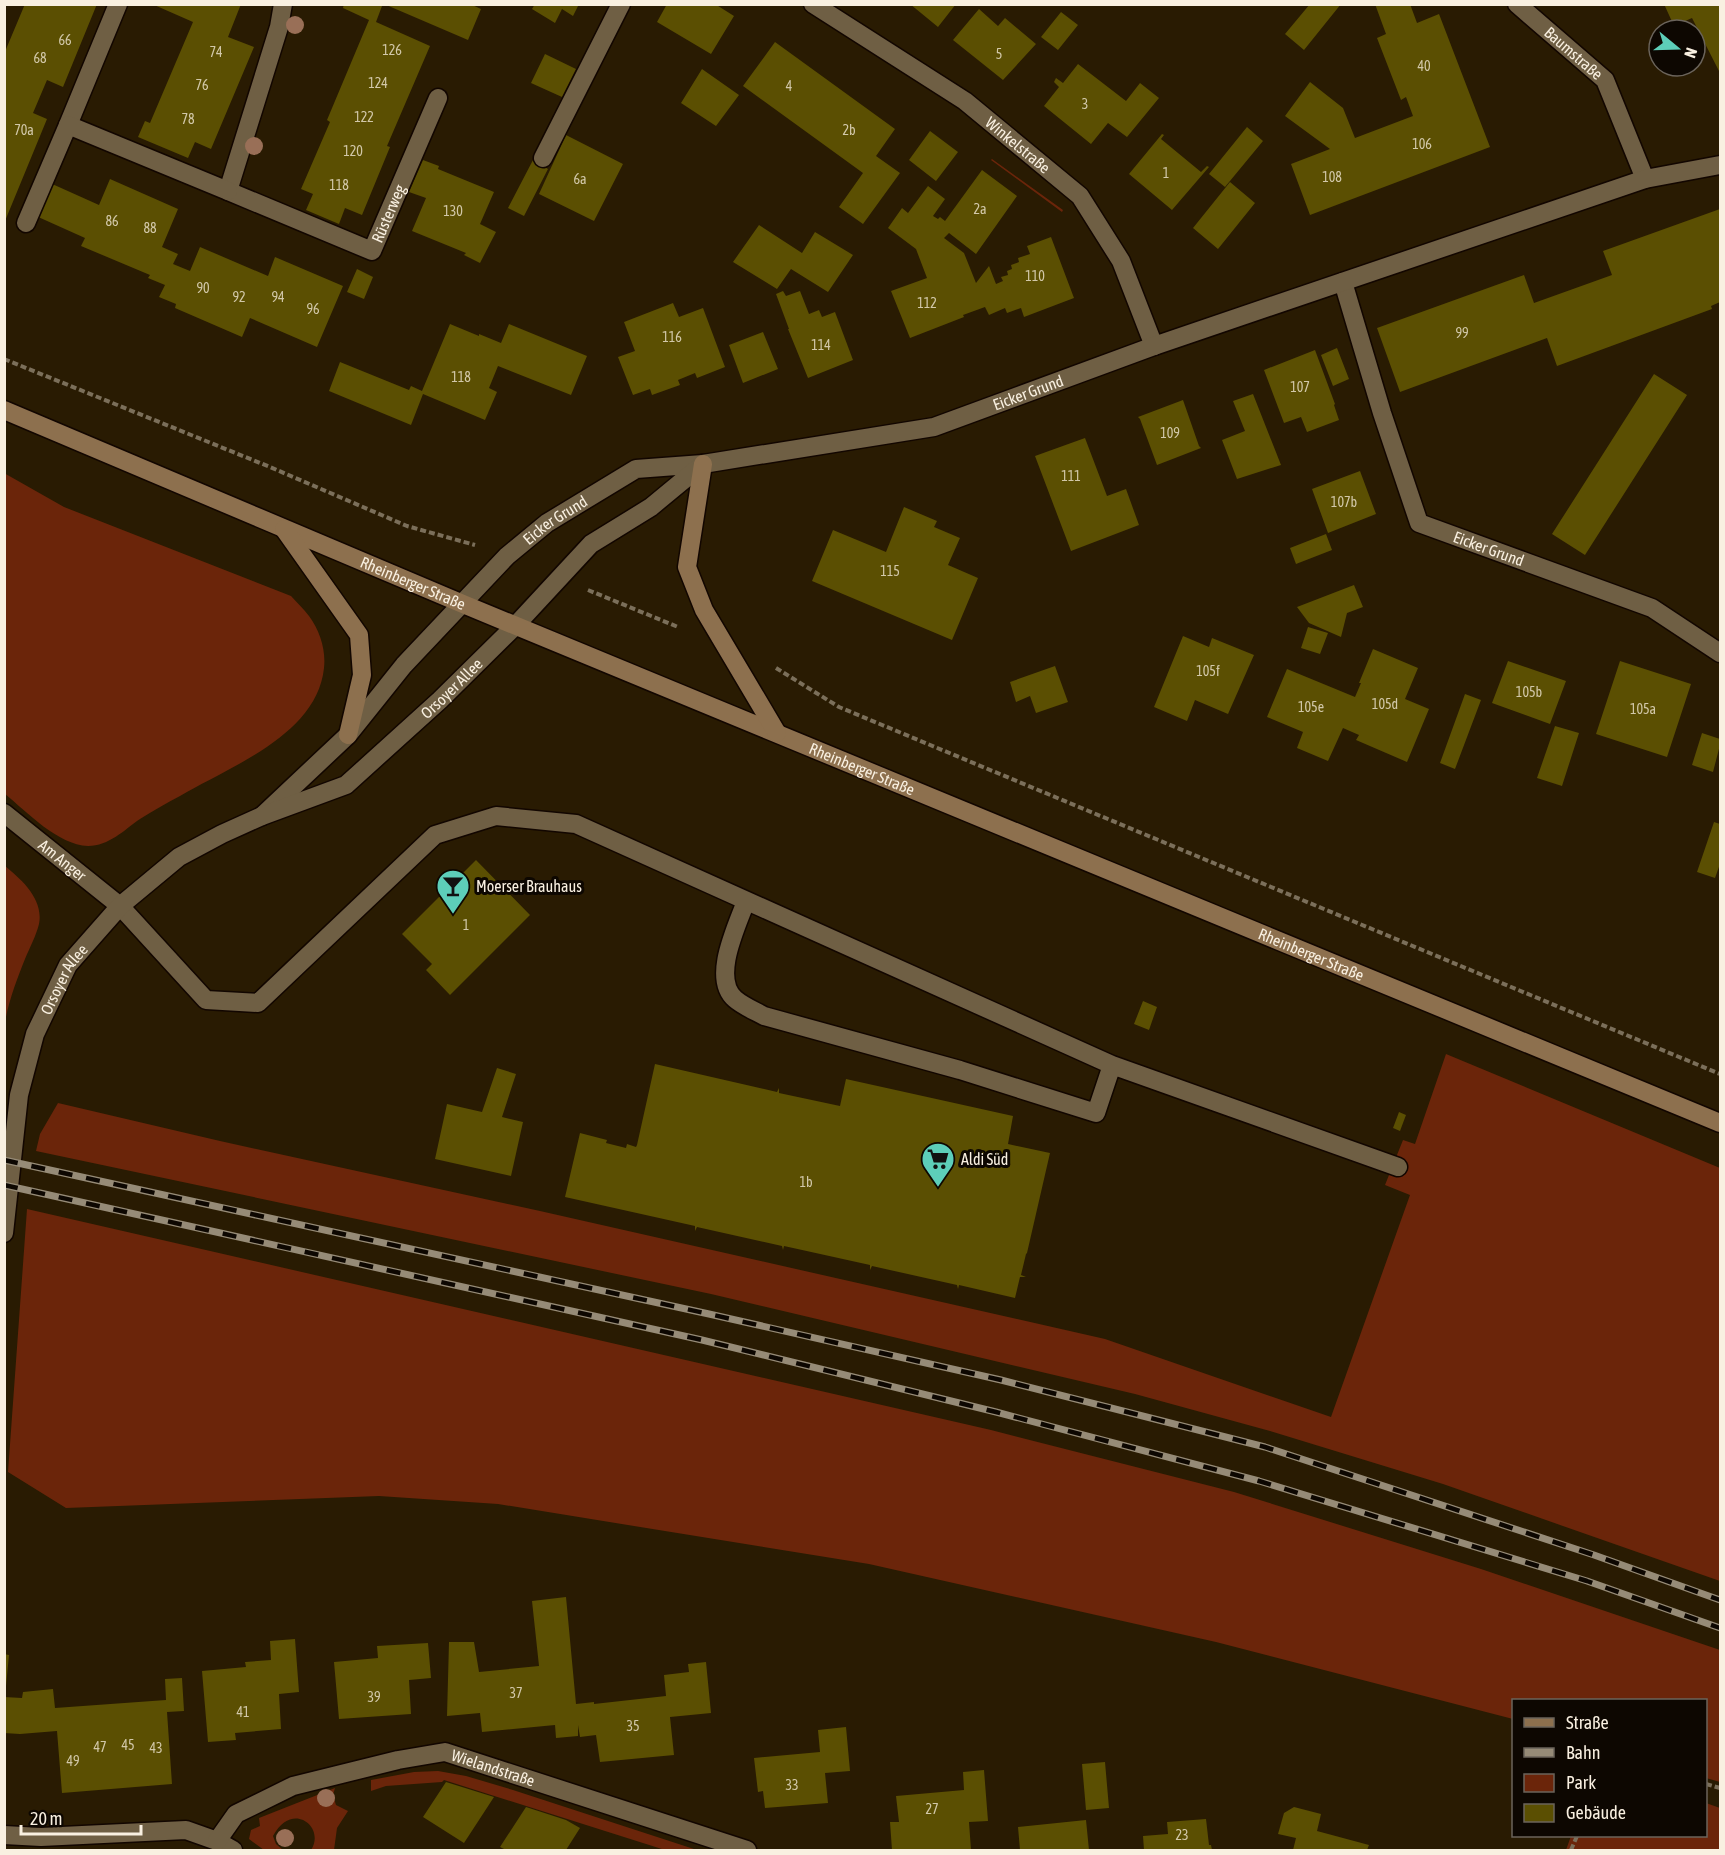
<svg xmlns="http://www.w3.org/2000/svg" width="1725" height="1855" font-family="'Asap Condensed',sans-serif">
<rect width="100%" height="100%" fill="#291b02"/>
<!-- green -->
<path fill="#6b250a" d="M 992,159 L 1063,210 L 1062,212 L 991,160 Z
M 4,473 L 64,507 L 291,596 C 297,603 304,609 309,616 C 320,631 326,650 324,668 C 317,735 231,766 180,796 C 166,803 153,811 140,819 C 124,830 109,846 88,846 C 58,845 27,812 5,794 Z
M 5,866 C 21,879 44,899 39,924 C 36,936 30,947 25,959 C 17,979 9,1000 5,1022 Z
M 1446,1054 L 1720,1168 L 1720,1581 L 1443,1484 L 1270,1431 L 1135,1394 L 711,1294 L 36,1151 L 40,1134 L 58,1103 L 220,1141 L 540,1211 L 1105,1339 L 1331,1417 L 1410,1195 L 1385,1185 L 1403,1140 L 1415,1144 Z
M 27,1209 L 991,1430 L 1234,1492 L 1481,1569 L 1720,1650 L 1720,1782 L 1706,1778 L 1706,1700 L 1514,1700 L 1513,1719 L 1216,1642 L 869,1564 L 498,1504 L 379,1496 L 66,1508 L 8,1472 Z
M 438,1771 L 466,1776 L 513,1790 L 697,1850 L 665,1850 L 444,1780 L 442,1782 L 386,1786 L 371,1791 L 371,1780 L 414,1772 Z
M 335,1788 L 333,1795 L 336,1805 L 348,1811 L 337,1828 L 334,1850 L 311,1850 C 326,1827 292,1800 273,1836 L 276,1844 L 283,1850 L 264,1850 L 249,1839 L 251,1830 L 260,1826 L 259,1818 Z
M 1706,1803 L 1720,1808 L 1720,1850 L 1566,1850 L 1571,1836 L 1706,1836 Z"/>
<!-- building -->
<path fill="#5b4f02" d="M 25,4 L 97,4 L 63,87 L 47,80 L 33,113 L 47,119 L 5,221 L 4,54 Z
M 152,4 L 241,4 L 228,37 L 254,47 L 211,149 L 195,142 L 188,158 L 138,137 L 145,121 L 150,123 L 193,22 Z
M 344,4 L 379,4 L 382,6 L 376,22 L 430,46 L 387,146 L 390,147 L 362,215 L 345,208 L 339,224 L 306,210 L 313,194 L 301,189 L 330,122 L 327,120 L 369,20 L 343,8 Z
M 384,4 L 470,4 L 481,9 L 468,40 Z
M 535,4 L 579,4 L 573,16 L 562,9 L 555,23 L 532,9 Z
M 667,4 L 715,4 L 734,16 L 711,54 L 657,22 Z
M 910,4 L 956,4 L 938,27 Z
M 1310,4 L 1341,4 L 1304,50 L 1285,34 Z
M 1375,4 L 1410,4 L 1417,23 L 1439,14 L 1490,147 L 1310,215 L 1291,164 L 1330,149 L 1285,116 L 1310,82 L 1343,108 L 1355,138 L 1413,116 L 1406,97 L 1401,100 L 1377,38 L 1386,34 Z
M 1664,4 L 1720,4 L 1720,70 L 1719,71 L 1692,18 L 1674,26 Z
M 979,9 L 998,26 L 1005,18 L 1036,44 L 1003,80 L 953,40 Z
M 1061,12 L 1078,25 L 1058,50 L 1041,37 Z
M 775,42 L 895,129 L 876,156 L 900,173 L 863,224 L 839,207 L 863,173 L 743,86 Z
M 545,54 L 576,69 L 562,97 L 531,83 Z
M 1078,64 L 1126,101 L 1140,83 L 1159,98 L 1127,137 L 1108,123 L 1091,144 L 1044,106 L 1059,87 L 1054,82 L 1056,78 L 1063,83 Z
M 702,69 L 739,95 L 716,126 L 681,103 Z
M 1247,127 L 1263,141 L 1225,187 L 1209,174 Z
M 930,131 L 958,152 L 936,181 L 909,160 Z
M 1162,134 L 1164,135 L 1161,139 L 1201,172 L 1207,166 L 1209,167 L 1172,210 L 1129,174 Z
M 566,135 L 623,164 L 594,221 L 539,194 Z
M 423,160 L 439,166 L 438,169 L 494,192 L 480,224 L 496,232 L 480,263 L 464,255 L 466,253 L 412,231 L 426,198 L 409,192 Z
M 533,160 L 548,169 L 524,216 L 508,208 Z
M 982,170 L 1017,196 L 976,254 L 949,233 L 944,238 L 964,253 L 976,283 L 989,266 L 996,284 L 1003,281 L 1001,277 L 1008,275 L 1007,271 L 1012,269 L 1011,265 L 1019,262 L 1018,258 L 1030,254 L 1027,246 L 1051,237 L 1074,298 L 1024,317 L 1021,308 L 1007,313 L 1005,308 L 989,315 L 985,307 L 963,315 L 964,317 L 910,338 L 891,291 L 927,278 L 916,249 L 888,228 L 902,208 L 908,213 L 928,186 L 945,199 L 933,216 L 938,219 L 940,217 L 945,221 Z
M 110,179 L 178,209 L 162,247 L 178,254 L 173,264 L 190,271 L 200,247 L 268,276 L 275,257 L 343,286 L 317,347 L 250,318 L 242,337 L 175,308 L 176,304 L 159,297 L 165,285 L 148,278 L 150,275 L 81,246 L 85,238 L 36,216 L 50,183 L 99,205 Z
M 1230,182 L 1255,203 L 1218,249 L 1193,228 Z
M 1720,209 L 1720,302 L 1711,306 L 1712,309 L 1557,366 L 1547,338 L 1400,392 L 1377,328 L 1524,275 L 1534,303 L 1612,275 L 1603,251 Z
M 759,225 L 802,253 L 815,232 L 853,255 L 828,292 L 791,269 L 777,289 L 733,262 Z
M 357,269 L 373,277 L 364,299 L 347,292 Z
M 783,291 L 786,296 L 800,291 L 809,314 L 819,310 L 822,317 L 835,312 L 853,360 L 808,378 L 788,329 L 789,329 L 776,294 Z
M 673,303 L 679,317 L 703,308 L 725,367 L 697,378 L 695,373 L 678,380 L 680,385 L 652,395 L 650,389 L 633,395 L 618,357 L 635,351 L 624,322 Z
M 450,324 L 479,336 L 479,334 L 501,343 L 509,324 L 587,356 L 571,395 L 498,366 L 489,388 L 497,392 L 485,420 L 423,394 L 411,425 L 329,391 L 340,362 L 409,390 L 411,386 L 422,391 Z
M 763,332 L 778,369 L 743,383 L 729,345 Z
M 1337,348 L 1349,379 L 1333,386 L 1321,355 Z
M 1315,350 L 1335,404 L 1334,405 L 1339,420 L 1307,432 L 1301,417 L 1284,423 L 1264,370 Z
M 1654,374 L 1687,395 L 1585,555 L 1552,534 Z
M 1253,394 L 1281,465 L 1237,479 L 1222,440 L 1245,431 L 1233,401 Z
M 1183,400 L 1199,446 L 1201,448 L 1157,465 L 1140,419 L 1138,417 Z
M 1085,438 L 1107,496 L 1126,489 L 1139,525 L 1071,551 L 1035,456 Z
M 1360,471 L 1376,514 L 1328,533 L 1312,489 Z
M 904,507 L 937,521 L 934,527 L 960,538 L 948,565 L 978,578 L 952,640 L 812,581 L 833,530 L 886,552 Z
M 1326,534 L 1332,550 L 1296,564 L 1290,548 Z
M 1354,585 L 1363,607 L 1347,613 L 1341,637 L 1309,623 L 1297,607 Z
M 1308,627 L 1328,633 L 1320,654 L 1301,648 Z
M 1183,636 L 1209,647 L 1212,638 L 1254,655 L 1228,714 L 1195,700 L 1187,721 L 1154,707 Z
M 1373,649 L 1418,668 L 1405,699 L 1429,709 L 1407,762 L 1356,740 L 1359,735 L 1343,728 L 1328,761 L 1297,748 L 1303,732 L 1267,717 L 1287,669 L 1355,697 L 1361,683 L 1359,683 Z
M 1508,661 L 1566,681 L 1550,724 L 1492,703 Z
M 1620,661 L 1691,684 L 1667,757 L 1596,734 Z
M 1055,666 L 1068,702 L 1036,713 L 1030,696 L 1016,702 L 1010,682 Z
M 1465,694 L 1481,700 L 1455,769 L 1440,763 Z
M 1555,726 L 1579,733 L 1562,786 L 1537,778 Z
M 1702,733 L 1720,739 L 1720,745 L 1713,772 L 1692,765 Z
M 1714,822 L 1720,824 L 1720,864 L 1715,878 L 1697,872 Z
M 476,860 L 530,915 L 450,995 L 426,970 L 432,964 L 402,934 Z
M 1143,1001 L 1157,1007 L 1149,1030 L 1134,1024 Z
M 655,1064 L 777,1092 L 779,1088 L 779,1093 L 840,1106 L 846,1079 L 1013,1116 L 1008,1144 L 1050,1153 L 1027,1253 L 1026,1254 L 1021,1275 L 1026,1277 L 1020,1277 L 1015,1298 L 959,1285 L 958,1289 L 957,1285 L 872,1266 L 870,1270 L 870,1265 L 784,1246 L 783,1250 L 782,1246 L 697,1227 L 695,1231 L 695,1226 L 565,1197 L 580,1133 L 607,1140 L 606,1143 L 626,1148 L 627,1144 L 636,1147 L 637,1145 Z
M 497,1068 L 516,1074 L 502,1117 L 523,1122 L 511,1176 L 435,1159 L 447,1104 L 482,1112 Z
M 1399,1112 L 1406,1115 L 1400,1131 L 1393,1128 Z
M 566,1597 L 576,1704 L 594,1702 L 594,1704 L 666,1696 L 664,1675 L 689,1672 L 688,1664 L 706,1662 L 711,1713 L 670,1717 L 674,1755 L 600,1762 L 596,1735 L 580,1737 L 578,1725 L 578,1736 L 556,1738 L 555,1725 L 482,1732 L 480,1713 L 447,1716 L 449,1642 L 474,1642 L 479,1672 L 539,1666 L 532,1601 Z
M 295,1639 L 299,1692 L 279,1694 L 281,1729 L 235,1733 L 236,1740 L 208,1742 L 202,1671 L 246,1667 L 245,1662 L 271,1660 L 270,1641 Z
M 428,1643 L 431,1678 L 409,1680 L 411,1714 L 339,1719 L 334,1662 L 378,1658 L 377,1646 Z
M 4,1654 L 9,1655 L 6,1686 L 4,1686 Z
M 182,1678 L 184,1711 L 167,1712 L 172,1784 L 62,1793 L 57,1731 L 20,1734 L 4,1733 L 4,1697 L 22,1698 L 23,1692 L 53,1689 L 55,1708 L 166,1700 L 165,1679 Z
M 846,1727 L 850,1771 L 825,1773 L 828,1803 L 765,1808 L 763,1791 L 758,1792 L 754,1758 L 820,1752 L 818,1730 Z
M 1105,1762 L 1109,1808 L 1086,1810 L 1082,1764 Z
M 984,1770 L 988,1821 L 969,1822 L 971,1850 L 892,1850 L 890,1822 L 899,1822 L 896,1796 L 964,1790 L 963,1772 Z
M 446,1782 L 494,1797 L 464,1843 L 423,1817 Z
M 526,1807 L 566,1820 L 580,1828 L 566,1850 L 506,1850 L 500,1847 Z
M 1294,1807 L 1321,1814 L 1317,1831 L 1369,1845 L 1367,1850 L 1293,1850 L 1296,1838 L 1278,1834 L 1284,1813 Z
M 1206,1819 L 1209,1845 L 1211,1845 L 1212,1850 L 1144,1850 L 1143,1836 L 1168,1834 L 1167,1822 Z
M 1086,1820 L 1089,1850 L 1020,1850 L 1018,1827 Z"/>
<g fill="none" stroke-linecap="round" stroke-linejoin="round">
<!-- lane casing -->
<g stroke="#120600" stroke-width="21">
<path id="lane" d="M 543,158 L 621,4
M 746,901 C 737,926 711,978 735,999 C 743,1006 755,1011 764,1016 L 960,1070 L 1096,1113 L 1112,1065
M 120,906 L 206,1000 L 258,1003 L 435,835 L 496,816 L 576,824 L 1112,1065 L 1398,1167"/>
</g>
<!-- street casing -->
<g stroke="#120600" stroke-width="21">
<g id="street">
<path id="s1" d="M 283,4 L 279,27 L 228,191 L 372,251 L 438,98"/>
<path id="s2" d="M 813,4 L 965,101 L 1080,196 L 1121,261 L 1154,346"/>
<path id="s3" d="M 1517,4 L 1605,80 L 1645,179"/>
<path d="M 68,125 L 118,4"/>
<path d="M 26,223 L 68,125 L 228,191"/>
<path id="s4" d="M 1343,282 L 1382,413 L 1419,523 L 1652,608 L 1720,653"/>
<path id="s5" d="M 4,813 L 120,906"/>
<path id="s6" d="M 262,816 L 348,735 L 404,665 L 507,556 L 547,523 L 636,469 L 703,464 L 934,427 L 1154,346 L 1645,179 L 1720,165"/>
<path id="s7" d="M 4,1233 L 19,1095 L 35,1034 L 68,965 L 120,906 L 179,857 L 222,834 L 262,816 L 346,785 L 440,700 L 515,626 L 591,544 L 651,507 L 703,464"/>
<path d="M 4,1835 L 41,1837 L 186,1830 L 217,1841 L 233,1850"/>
<path id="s8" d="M 217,1841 L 236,1814 L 293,1786 L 398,1760 L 445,1752 L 747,1850"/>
</g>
</g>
<!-- secondary casing -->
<g stroke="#120600" stroke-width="21">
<g id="secondary">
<path id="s9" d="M 4,410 L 463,604 L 1720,1123"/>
<path d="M 703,464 L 687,567 L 704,610 L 777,733"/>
<path d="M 284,529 L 359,635 L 362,675 L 348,735"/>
</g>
</g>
<!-- path -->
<path stroke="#7b6f5a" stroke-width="4" stroke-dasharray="6 3" stroke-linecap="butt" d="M 4,359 L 270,467 L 407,526 L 475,545
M 588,590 L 678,627
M 776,668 L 839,707 L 1720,1074
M 1706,1784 L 1720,1788
M 1571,1850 L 1577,1836"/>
<!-- lane -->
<use href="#lane" stroke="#6f5f44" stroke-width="18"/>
<!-- street -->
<use href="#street" stroke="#6f5f44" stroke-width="18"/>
<!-- secondary -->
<use href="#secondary" stroke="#8d704e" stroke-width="18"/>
<!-- rail casing -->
<g stroke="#968b77" stroke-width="7">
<path id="rail" d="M 4,1160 L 709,1314 L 1001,1380 L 1265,1447 L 1594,1555 L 1720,1600
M 4,1185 L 702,1340 L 996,1412 L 1259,1481 L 1587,1581 L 1720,1628"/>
</g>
<!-- rail -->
<use href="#rail" stroke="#0d0701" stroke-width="4.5" stroke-dasharray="14" stroke-linecap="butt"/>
</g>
<!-- trees -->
<g fill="#996f57">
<circle cx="295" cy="25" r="9"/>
<circle cx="254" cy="146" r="9"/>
<circle cx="326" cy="1798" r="9"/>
<circle cx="285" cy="1838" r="9"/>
</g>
<!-- icons -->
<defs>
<g id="bar-pin" transform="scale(1.725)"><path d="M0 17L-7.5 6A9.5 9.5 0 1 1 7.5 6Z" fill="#5dceb9" stroke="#0d0701"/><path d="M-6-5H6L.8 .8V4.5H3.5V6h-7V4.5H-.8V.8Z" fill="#111"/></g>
<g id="supermarket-pin" transform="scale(1.725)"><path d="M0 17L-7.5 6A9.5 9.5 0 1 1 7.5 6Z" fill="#5dceb9" stroke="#0d0701"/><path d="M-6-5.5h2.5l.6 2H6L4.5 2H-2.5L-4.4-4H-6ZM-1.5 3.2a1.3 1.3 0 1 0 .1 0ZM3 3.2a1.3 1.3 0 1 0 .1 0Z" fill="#111"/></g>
</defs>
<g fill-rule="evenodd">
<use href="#bar-pin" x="453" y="886"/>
<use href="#supermarket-pin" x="938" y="1159"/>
</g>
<g text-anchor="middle" stroke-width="6" stroke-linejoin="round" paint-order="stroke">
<!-- number labels -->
<g font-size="14" fill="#d2c8a9">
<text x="65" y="45">66</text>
<text x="392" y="55">126</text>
<text x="216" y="57">74</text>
<text x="999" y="59">5</text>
<text x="40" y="63">68</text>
<text x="1424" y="71">40</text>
<text x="378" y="88">124</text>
<text x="202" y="90">76</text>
<text x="789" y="91">4</text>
<text x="1085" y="109">3</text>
<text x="364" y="122">122</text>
<text x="188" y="124">78</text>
<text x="24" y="135">70a</text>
<text x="849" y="135">2b</text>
<text x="1422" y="149">106</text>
<text x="353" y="156">120</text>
<text x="1166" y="178">1</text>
<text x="1332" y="182">108</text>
<text x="580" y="184">6a</text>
<text x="339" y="190">118</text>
<text x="980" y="214">2a</text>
<text x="453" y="216">130</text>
<text x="112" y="226">86</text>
<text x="150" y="233">88</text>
<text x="1035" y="281">110</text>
<text x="203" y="293">90</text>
<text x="239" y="302">92</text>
<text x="278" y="302">94</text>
<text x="927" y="308">112</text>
<text x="313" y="314">96</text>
<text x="1462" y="338">99</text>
<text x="672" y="342">116</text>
<text x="821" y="350">114</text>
<text x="461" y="382">118</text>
<text x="1300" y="392">107</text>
<text x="1170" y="438">109</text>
<text x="1071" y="481">111</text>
<text x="1344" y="507">107b</text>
<text x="890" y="576">115</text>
<text x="1208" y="676">105f</text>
<text x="1529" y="697">105b</text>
<text x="1385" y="709">105d</text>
<text x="1311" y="712">105e</text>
<text x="1643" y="714">105a</text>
<text x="466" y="930">1</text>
<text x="806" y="1187">1b</text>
<text x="516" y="1698">37</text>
<text x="374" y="1702">39</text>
<text x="243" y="1717">41</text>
<text x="633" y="1731">35</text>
<text x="128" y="1750">45</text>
<text x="100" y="1752">47</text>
<text x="156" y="1753">43</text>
<text x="73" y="1766">49</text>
<text x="792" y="1790">33</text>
<text x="932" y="1814">27</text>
<text x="1182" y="1840">23</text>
</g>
<!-- street labels -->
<g font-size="16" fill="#f9f0e1" stroke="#0d0701">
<text dy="6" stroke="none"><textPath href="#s3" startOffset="75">Baumstraße</textPath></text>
<text dy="6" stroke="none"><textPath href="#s2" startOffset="249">Winkelstraße</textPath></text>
<text dy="6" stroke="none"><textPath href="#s1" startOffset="392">Rüsterweg</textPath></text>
<text dy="6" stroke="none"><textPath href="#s6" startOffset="915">Eicker Grund</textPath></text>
<text dy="6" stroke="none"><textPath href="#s6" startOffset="418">Eicker Grund</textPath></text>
<text dy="6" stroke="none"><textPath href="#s4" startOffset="327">Eicker Grund</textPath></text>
<text dy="6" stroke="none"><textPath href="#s9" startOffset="444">Rheinberger Straße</textPath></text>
<text dy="6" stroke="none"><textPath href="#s7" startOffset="759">Orsoyer Allee</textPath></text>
<text dy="6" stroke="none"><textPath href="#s9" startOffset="930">Rheinberger Straße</textPath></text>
<text dy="6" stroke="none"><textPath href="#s5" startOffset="75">Am Anger</textPath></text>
<text dy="6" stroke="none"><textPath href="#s9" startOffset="1416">Rheinberger Straße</textPath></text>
<text dy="6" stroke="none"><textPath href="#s7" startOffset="264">Orsoyer Allee</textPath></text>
<text dy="6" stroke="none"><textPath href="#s8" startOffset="303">Wielandstraße</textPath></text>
</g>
<!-- poi labels -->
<g font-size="16" fill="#f9f0e1" stroke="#0d0701" text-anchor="start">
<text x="476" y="892">Moerser Brauhaus</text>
<text x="961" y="1165">Aldi Süd</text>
</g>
</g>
<!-- border -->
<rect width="1725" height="1855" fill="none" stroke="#f9f0e1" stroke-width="12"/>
<!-- legend -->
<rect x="1512" y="1699" width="195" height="138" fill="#0d0701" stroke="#6b645b" stroke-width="1.5"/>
<rect x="1524" y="1718" width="30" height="9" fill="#8d704e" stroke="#6b645b" stroke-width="1.5"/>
<text x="1566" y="1729" font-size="18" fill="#f9f0e1">Straße</text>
<rect x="1524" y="1748" width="30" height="9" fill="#968b77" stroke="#6b645b" stroke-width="1.5"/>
<text x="1566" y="1759" font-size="18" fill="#f9f0e1">Bahn</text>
<rect x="1524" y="1774" width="30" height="18" fill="#6b250a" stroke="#6b645b" stroke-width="1.5"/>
<text x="1566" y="1789" font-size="18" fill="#f9f0e1">Park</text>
<rect x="1524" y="1804" width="30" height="18" fill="#5b4f02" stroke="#6b645b" stroke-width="1.5"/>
<text x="1566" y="1819" font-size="18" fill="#f9f0e1">Gebäude</text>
<!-- north arrow -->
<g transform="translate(1677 48) rotate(109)"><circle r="28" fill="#0d0701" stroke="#6b645b" stroke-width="1.5"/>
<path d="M0-4.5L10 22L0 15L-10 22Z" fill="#5dceb9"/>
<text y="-9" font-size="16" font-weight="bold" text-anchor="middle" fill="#f9f0e1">N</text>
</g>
<!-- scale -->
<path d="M21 1825v9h120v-9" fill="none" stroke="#f9f0e1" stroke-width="3"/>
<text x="30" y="1825" font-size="18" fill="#f9f0e1" stroke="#0d0701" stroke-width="4.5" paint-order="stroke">20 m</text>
</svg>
